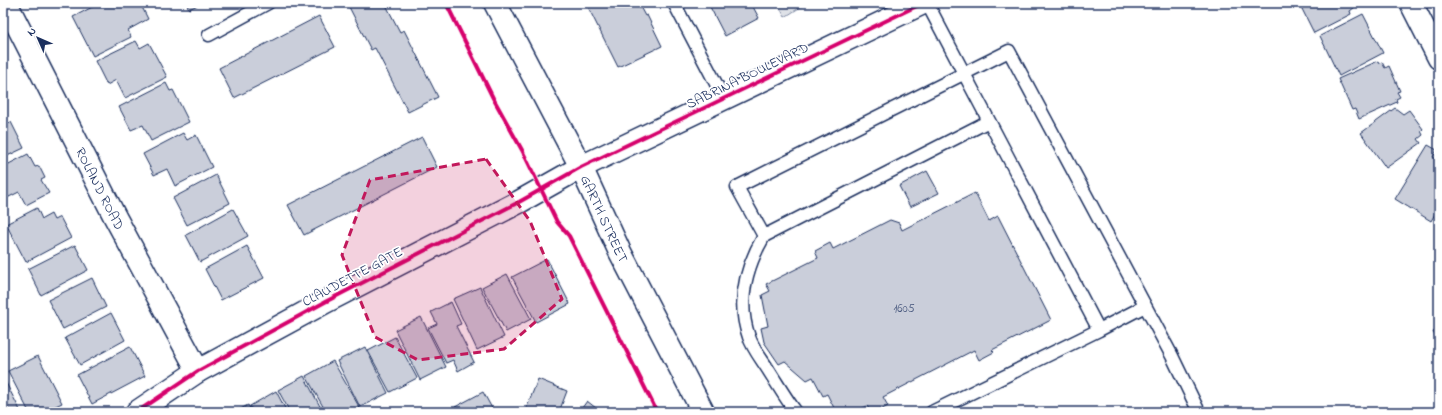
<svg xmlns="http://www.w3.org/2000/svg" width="1442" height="415" font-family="'Indie Flower',sans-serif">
<rect width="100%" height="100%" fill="#fff"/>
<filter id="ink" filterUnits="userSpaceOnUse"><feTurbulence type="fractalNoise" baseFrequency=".025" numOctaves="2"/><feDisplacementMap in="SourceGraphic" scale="8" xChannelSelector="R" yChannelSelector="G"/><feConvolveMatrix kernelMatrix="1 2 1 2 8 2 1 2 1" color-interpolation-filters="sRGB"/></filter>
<g filter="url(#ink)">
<!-- green -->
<path fill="#dee1e7" stroke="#7c88a2" d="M 777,3 L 807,3 L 785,17 Z"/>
<!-- building -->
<path fill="#caceda" stroke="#1b2f5e" d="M 100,3 L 140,3 L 148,19 L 128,30 L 131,37 L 93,56 L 73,17 Z
M 186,3 L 202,3 L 189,9 Z
M 347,3 L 385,3 L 400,32 L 404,30 L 438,97 L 408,112 L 375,48 L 371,50 Z
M 586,3 L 638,3 L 645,16 L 647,15 L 662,46 L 618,67 Z
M 708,3 L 751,3 L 759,18 L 725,36 Z
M 1299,3 L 1353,3 L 1355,7 L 1350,11 L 1351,14 L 1314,33 Z
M 1363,14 L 1383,53 L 1339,76 L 1320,36 Z
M 319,16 L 335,47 L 234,98 L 219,68 Z
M 136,41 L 140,48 L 149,43 L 167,77 L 125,98 L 116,80 L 107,85 L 95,61 Z
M 1378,61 L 1379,63 L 1382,62 L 1385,68 L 1389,66 L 1400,91 L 1397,92 L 1400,97 L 1396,99 L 1397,102 L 1359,119 L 1355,109 L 1352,110 L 1338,79 Z
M 166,83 L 170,91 L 173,90 L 189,122 L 151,141 L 143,125 L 131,130 L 119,107 Z
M 1395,108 L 1403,114 L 1409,110 L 1423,129 L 1421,131 L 1423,135 L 1418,139 L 1421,143 L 1386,168 L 1361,133 Z
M 11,122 L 24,148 L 3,158 L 3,125 Z
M 183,133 L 187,140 L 196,135 L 212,167 L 175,186 L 167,169 L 154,175 L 143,154 Z
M 422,137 L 437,167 L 304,235 L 288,205 Z
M 1428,145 L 1437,150 L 1433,157 L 1439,161 L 1439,207 L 1431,221 L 1395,199 Z
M 28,154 L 35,167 L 39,166 L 45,178 L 41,180 L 49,193 L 26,205 L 19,192 L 3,200 L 3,167 Z
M 927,171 L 939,193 L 910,207 L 899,186 Z
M 216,175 L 230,203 L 187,225 L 173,198 Z
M 975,193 L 989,221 L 998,216 L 1051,320 L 992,350 L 994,352 L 979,360 L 974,350 L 883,397 L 888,406 L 877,412 L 871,412 L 867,406 L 855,412 L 836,412 L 827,394 L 823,396 L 813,377 L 807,380 L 785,361 L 779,364 L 764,342 L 761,328 L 768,326 L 762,295 L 770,291 L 766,284 L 818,258 L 815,251 L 830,243 L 833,249 L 890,220 L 899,223 L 902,230 Z
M 37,208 L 42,219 L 51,214 L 54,220 L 60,217 L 71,238 L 26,262 L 6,224 Z
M 233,209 L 248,236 L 200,262 L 186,235 Z
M 75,245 L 88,270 L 41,295 L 28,269 Z
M 247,246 L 264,278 L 221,300 L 205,269 Z
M 547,259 L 570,304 L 536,322 L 512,277 Z
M 507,274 L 531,319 L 506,332 L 482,287 Z
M 92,278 L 106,307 L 63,329 L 48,300 Z
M 480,287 L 504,337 L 477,350 L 453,299 Z
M 451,302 L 461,324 L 456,326 L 474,362 L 458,371 L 453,360 L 446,363 L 428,328 L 437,324 L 431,312 Z
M 111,313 L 125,340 L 80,365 L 65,338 Z
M 421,317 L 446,367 L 420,380 L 395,330 Z
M 1439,329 L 1439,344 L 1433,332 Z
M 395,337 L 417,378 L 390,392 L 368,351 Z
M 130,347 L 145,376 L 92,404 L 77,375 Z
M 365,347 L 388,393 L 360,407 L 337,361 Z
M 38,356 L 62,403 L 43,412 L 29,412 L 8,371 Z
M 333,361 L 361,410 L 357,412 L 326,412 L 306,376 Z
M 304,376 L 323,412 L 290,412 L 278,390 Z
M 3,377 L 21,412 L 3,412 Z
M 538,379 L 567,391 L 559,412 L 525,412 Z
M 276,391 L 287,412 L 253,412 L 250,406 Z
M 483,392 L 494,412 L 457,412 L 455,407 Z
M 587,401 L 601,412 L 579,412 Z
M 248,405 L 252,412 L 235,412 Z"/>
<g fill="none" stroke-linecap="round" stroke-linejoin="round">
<!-- lane casing -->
<g stroke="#1b2f5e" stroke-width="15">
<path id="lane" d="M 674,3 L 724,99
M 927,3 L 1099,330 L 932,412
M 209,35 L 268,3
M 989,121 L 764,236 L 737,187 L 1009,51 L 1172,356 L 1199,412
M 764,236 C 746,267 736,301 749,337 C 753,349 763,361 769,371 C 778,385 786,399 796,412
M 1099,330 L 1145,306"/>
</g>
<!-- street casing -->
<g stroke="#1b2f5e" stroke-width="25">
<g id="street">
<path id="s1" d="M 6,3 L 115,217 L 198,371"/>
<path d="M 1411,3 L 1439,58"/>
<path d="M 137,412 L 198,371 L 325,302 L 519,202 L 581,167 L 923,3"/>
</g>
</g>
<!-- secondary casing -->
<g stroke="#1b2f5e" stroke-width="25">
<g id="secondary">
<path id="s2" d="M 495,3 L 581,167 L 619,250 L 703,412"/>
</g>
</g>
<!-- lane -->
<use href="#lane" stroke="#fff" stroke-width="12"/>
<!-- street -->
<use href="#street" stroke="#fff" stroke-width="22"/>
<!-- secondary -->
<use href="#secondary" stroke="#fff" stroke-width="22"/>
<!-- cycleway casing -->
<g stroke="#fff" stroke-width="6">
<path id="cycleway" d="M 446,3 L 493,98 L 522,150 L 557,222 L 569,236 L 657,412
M 137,412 L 198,371 L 325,302 L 519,202 L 581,167 L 923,3"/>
</g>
<!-- cycleway -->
<use href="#cycleway" stroke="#d6006c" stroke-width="4"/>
</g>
</g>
<!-- marked area -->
<path fill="#c2185b" fill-opacity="0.2" stroke="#c2185b" stroke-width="3" stroke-dasharray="8 5" stroke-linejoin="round" d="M 486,159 L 530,221 L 562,299 L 504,349 L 418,360 L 375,337 L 342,255 L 370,180 Z"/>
<g text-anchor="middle" stroke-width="3.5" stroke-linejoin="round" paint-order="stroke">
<!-- number labels -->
<g font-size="12" fill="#47577d">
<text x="904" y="312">1605</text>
</g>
<!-- street labels -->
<g font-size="14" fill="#1b2f5e" stroke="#fff">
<text transform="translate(747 75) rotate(-26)" y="5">SABRINA BOULEVARD</text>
<text dy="5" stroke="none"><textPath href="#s1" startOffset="208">ROLAND ROAD</textPath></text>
<text dy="5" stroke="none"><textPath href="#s2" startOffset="242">GARTH STREET</textPath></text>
<text transform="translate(352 276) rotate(-28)" y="5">CLAUDETTE GATE</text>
</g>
</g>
<!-- margin -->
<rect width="1442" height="415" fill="none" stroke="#fff" stroke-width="16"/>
<rect x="8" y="8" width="1426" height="399" fill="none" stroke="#1b2f5e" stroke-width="1.5" filter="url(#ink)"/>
<!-- north arrow -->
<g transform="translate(38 38) rotate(315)" stroke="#ffffff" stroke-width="3" paint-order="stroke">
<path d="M0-3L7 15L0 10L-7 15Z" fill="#1b2f5e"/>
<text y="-6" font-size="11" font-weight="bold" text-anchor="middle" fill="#1b2f5e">N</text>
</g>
</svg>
